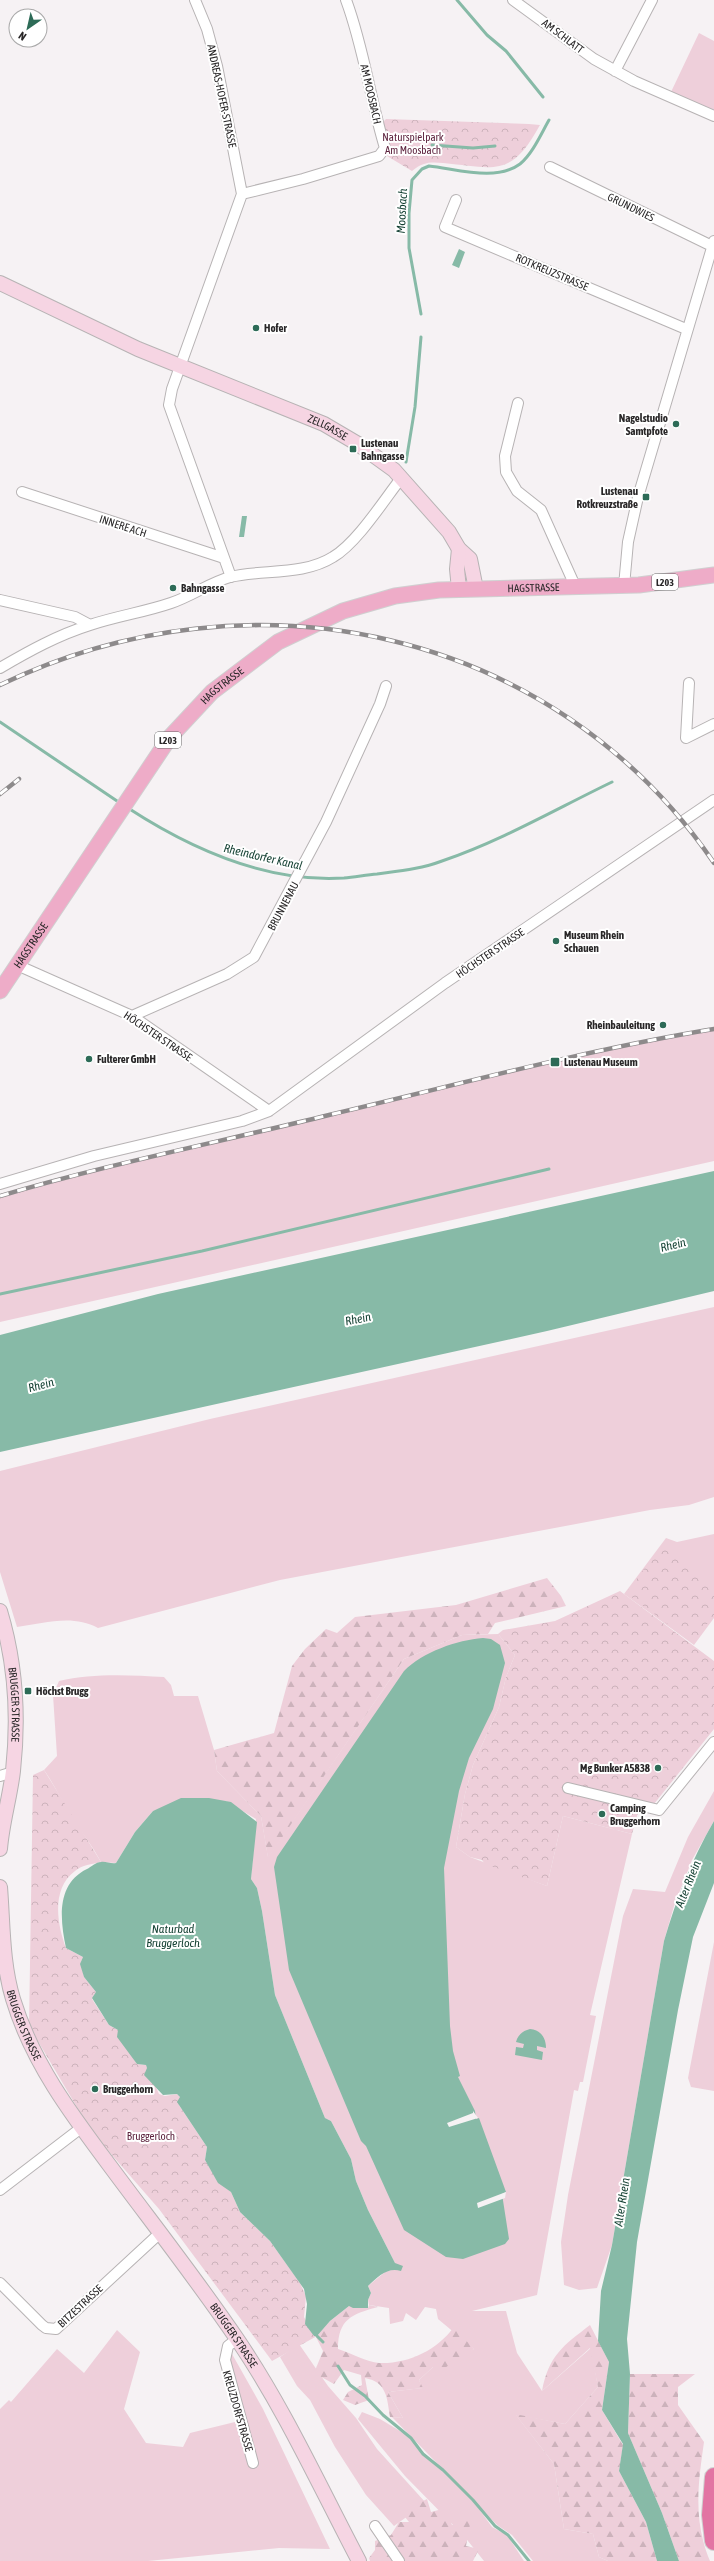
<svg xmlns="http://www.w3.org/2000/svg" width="714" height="2561" font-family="'Asap Condensed',sans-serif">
<defs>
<pattern id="forest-firs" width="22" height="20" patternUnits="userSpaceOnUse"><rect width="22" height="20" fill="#eecfda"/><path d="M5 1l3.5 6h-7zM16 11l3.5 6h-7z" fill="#ccb2bb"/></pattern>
<pattern id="park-crowns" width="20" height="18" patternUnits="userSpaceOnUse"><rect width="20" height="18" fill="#eecfda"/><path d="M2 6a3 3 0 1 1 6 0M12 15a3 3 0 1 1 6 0" fill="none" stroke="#ccb2bb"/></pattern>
</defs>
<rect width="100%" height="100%" fill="#f6f2f4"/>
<!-- green -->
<path fill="#eecfda" d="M 699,33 L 714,41 L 714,110 L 671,92 Z
M 714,1029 L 714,1161 L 0,1322 L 0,1197 L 139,1160 L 594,1051 Z
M 714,1307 L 714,1497 L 689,1505 L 650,1510 L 280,1580 L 98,1628 C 73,1614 44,1623 17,1627 L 0,1572 L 0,1471 L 210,1419 Z
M 714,1534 L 714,1618 L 694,1645 L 624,1594 L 666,1538 L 677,1542 Z
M 498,1634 L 515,1655 L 506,1677 L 499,1707 L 473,1765 L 465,1794 L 456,1847 L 470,1857 L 547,1886 L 563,1816 L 632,1834 L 590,2015 L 596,2016 L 583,2082 L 580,2082 L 578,2091 L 574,2090 L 537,2295 L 472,2311 L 506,2311 L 517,2353 L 542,2391 L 591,2348 L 598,2387 L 565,2424 L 516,2415 L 554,2464 L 564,2529 L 593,2534 L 599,2557 L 608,2561 L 533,2561 L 512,2535 L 497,2525 L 392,2417 L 403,2418 L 388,2392 L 422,2388 L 419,2380 L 433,2367 L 474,2349 L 438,2319 L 436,2309 L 425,2307 L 416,2320 L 406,2313 L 403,2321 L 390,2324 L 389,2308 L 369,2305 L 368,2300 L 371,2293 L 368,2286 L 385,2272 L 394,2269 L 395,2263 L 368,2210 L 356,2181 L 351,2159 L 331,2121 L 325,2118 L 275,1995 L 262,1911 L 257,1888 L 251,1879 L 256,1819 L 226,1801 L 153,1811 L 135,1832 L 116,1863 L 101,1862 C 93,1847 83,1834 74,1821 C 63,1804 56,1787 44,1770 L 57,1756 L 53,1695 L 59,1681 C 92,1673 130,1675 164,1677 L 171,1685 L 174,1696 L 198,1696 L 214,1750 L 217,1771 L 261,1816 L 268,1857 L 404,1659 L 462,1635 Z
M 714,1791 L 714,1821 L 692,1860 L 674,1906 L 664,1941 L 612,2245 L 597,2288 L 579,2290 L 564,2285 L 561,2242 L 568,2195 L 623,1916 L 633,1889 L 665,1892 L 688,1837 Z
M 714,1942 L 714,2091 L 691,2087 L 688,2078 Z
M 117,2330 L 140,2352 L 124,2409 L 146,2443 L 183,2447 L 190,2433 L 235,2422 L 252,2468 L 258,2467 L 236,2394 L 230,2355 L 232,2354 L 263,2409 L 330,2549 L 279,2548 L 148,2561 L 0,2561 L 0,2409 L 9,2400 L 11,2402 L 57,2349 L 84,2373 Z
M 299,2344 L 328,2386 L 356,2418 L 377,2449 L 426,2503 L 394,2526 L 366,2495 L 335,2447 L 310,2400 L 297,2386 L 280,2357 Z
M 362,2412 L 380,2419 L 405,2434 L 474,2502 L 492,2527 L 507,2535 L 524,2561 L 484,2561 L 464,2536 L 405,2476 L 358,2419 Z"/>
<!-- forest -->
<path fill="url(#forest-firs)" d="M 547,1578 L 561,1596 L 566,1606 L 495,1623 L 488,1634 L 462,1635 L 404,1659 L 268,1858 L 261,1816 L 217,1771 L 214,1750 L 274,1733 L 292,1666 L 305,1649 L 326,1629 L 337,1633 L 355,1617 L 456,1605 Z
M 369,2305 L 378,2307 C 352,2314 338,2319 338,2349 C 351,2353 367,2362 379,2363 C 409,2364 437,2350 454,2327 L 474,2349 L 440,2371 L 433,2367 L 419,2380 L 423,2388 L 388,2392 L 403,2418 L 390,2417 C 387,2398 387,2382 365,2378 L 369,2400 L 355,2405 L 343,2400 L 348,2392 L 362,2385 L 361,2375 L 344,2370 L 334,2384 L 314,2373 L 323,2351 L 316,2337 L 330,2321 L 349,2306 L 368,2308 Z
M 590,2325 L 609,2362 L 602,2410 L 623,2445 L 619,2471 L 646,2522 L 657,2561 L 608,2561 L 599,2557 L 593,2534 L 564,2529 L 554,2464 L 515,2414 L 565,2424 L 598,2387 L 590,2348 L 542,2391 C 549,2355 563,2346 590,2325 Z
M 630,2374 L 695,2374 L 678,2387 L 678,2405 L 704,2442 C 698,2484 693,2521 710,2561 L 679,2561 L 662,2513 L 628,2433 Z
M 427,2499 L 431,2512 L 446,2508 L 452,2525 L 464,2519 L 471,2519 L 466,2546 L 479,2549 L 473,2561 L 370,2561 L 369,2558 L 375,2550 L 375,2541 L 391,2535 L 399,2522 L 409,2522 L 401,2512 Z"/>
<!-- park -->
<path fill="url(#park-crowns)" d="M 386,119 L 529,124 L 540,125 C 511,178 496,168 443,163 C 430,162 423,162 412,171 L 382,153 L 390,145 L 383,122 Z
M 661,1546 L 714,1585 L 714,1615 L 693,1643 L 626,1593 Z
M 620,1591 L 714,1661 L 714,1729 L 654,1804 L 641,1802 L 632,1834 L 563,1816 L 547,1886 L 485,1864 L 482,1860 L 470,1857 L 456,1847 L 465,1794 L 473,1765 L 499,1707 L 506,1677 L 515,1655 L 498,1634 L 503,1630 L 555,1621 Z
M 44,1770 L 101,1862 C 92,1864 82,1865 75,1871 C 51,1889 57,1924 66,1948 L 83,1957 L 81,1962 L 84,1977 L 96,1992 L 92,1999 L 109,2025 L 118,2030 L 137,2064 L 146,2065 L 159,2094 L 165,2096 L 177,2094 L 180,2097 L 179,2105 L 207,2147 L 205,2160 L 217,2180 L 231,2192 L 240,2212 L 270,2241 L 300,2283 L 306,2296 L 304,2317 L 314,2336 L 317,2336 L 272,2361 L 159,2209 L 91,2131 L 29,2026 L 33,1775 Z"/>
<!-- water -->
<path fill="#87baa7" d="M 459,249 L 465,252 L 459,268 L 452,265 Z
M 242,516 L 247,516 L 244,537 L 239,537 Z
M 714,1171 L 714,1291 L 547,1331 L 0,1452 L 0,1335 L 158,1294 Z
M 483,1638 L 491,1639 L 500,1645 L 505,1663 L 493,1709 L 469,1758 L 459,1791 L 444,1868 L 450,2026 L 453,2051 L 460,2076 L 458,2077 L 475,2111 L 476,2119 L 479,2118 L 506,2192 L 502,2194 L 509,2239 L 505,2244 L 463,2259 L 446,2257 L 404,2230 L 366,2146 L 361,2141 L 289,1970 L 274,1867 L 277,1857 L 404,1671 C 423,1652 457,1640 483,1638 Z
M 181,1798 L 209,1798 L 231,1802 L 257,1822 L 251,1879 L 257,1888 L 262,1911 L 275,1995 L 325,2118 L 331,2121 L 351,2159 L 356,2181 L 368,2210 L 395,2263 L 403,2266 L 401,2271 C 387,2267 378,2277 368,2286 L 371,2293 L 368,2300 L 368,2308 L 353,2308 L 349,2306 L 330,2321 L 317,2336 L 314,2336 L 305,2324 L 307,2304 L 304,2289 L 270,2241 L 240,2212 L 231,2192 L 218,2183 L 205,2160 L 207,2147 L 177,2102 L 180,2097 L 177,2094 L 163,2095 L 144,2075 L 147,2068 L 146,2065 L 137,2064 L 117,2037 L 118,2030 L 109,2025 L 92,1998 L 96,1992 L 84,1977 L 80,1964 L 83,1957 L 66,1948 C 60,1920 56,1884 87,1869 C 91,1867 96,1862 101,1862 C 105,1861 111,1864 116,1863 L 135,1832 L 153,1811 Z
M 714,1821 L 714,1883 L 693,1937 L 678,2010 L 637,2242 L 627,2339 L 630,2374 L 628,2433 L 662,2513 L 679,2561 L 657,2561 L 646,2522 L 619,2471 L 623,2444 L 602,2410 L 609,2362 L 598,2341 L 601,2291 L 612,2245 L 664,1941 C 677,1897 691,1861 714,1821 Z
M 530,2029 C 540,2030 546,2037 546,2048 L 537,2046 L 537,2050 L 543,2052 L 542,2060 L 515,2055 L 516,2047 L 523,2048 L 524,2044 L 516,2042 C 518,2035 522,2031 530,2029 Z"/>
<!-- pier -->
<path fill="#f6f2f4" d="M 473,2111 L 478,2118 L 449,2127 L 447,2123 L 473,2113 Z
M 506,2192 L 505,2198 L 478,2208 L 477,2203 Z"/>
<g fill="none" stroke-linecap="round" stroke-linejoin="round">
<!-- stream -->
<path stroke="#87baa7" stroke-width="3" d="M 457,0 L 487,35 L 506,51 L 543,97
M 432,145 L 473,148 L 495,146
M 421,314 L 409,248 L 409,213 L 412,180 L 422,169 L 429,166 C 457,169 496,182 520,164 C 533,153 541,134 549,120
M 406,462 L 415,407 L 421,337
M 0,722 L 120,803
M 128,808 C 191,849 266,883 344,878 C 355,877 366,875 377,874 C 399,871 421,869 442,861 C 501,841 556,809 612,782
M 0,1294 L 202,1251 L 549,1169
M 317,2336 L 323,2342
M 338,2366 L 350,2385 L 365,2396 L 383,2415 L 411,2438 L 423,2454 L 443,2470 L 473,2500 L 495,2526 L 508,2535 L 529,2561"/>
<!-- street casing -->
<g stroke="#b7b3b4" stroke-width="12">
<path id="street" d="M 195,0 L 207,29 L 217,66 L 242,194 L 172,389 L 169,405 L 231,577
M 513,0 L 594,59 L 634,81 L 714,116
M 615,71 L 652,0
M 550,167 L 712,246
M 242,194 L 303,179 L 379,156 L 385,148 C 370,99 364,48 346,0
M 456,200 L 445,227 L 686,329
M 518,403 L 505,456 L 506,472 L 517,491 L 541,510 L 576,588
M 22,492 L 224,558
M 624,586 L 628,542 L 638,497 L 714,241
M 0,600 L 75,617 L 90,625
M 0,668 C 29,651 58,635 90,625 C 117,616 145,612 171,603 C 192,596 209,583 230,577 C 262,569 303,576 333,557 C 357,543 384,500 402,477
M 689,683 L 686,738 L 714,724
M 17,965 L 132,1016 L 269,1111
M 132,1016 L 227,974 L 254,957 L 326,822 L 380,704 L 386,686
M 0,1184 L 94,1156 L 242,1121 L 269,1111 L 445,983 L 714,800
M 0,1776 L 13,1772
M 568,1788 L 659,1810 L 714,1742
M 0,2190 L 81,2128
M 0,2283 L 42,2325 L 46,2328 L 56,2329 L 160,2233
M 237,2339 L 228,2346 L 225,2360 L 253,2463
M 375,2526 L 399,2561"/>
</g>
<!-- secondary casing -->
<g stroke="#b7b3b4" stroke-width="16">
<g id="secondary">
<path id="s1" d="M 0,283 L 138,349 L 324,424 L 358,444 L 394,470 L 449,532 L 459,549 L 470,559 L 476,589"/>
<path d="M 459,589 L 457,569 L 459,549"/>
<path id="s2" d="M 0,1611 C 16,1664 19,1716 13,1771 C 10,1797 2,1823 0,1849"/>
<path id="s3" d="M 0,1887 C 3,1924 2,1963 13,1999 C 32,2062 71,2114 110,2166 C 153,2224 197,2280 237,2339 C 284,2408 320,2487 359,2561"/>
</g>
</g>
<!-- primary casing -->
<g stroke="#d0cfd0" stroke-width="17">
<g id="primary">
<path id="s4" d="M 0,991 L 170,737 L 212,692 L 278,642 L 343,611 L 395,596 L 439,590 L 639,585 L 714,575"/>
</g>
</g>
<!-- highway casing -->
<g stroke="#d0cfd0" stroke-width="20">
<path id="highway" d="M 714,2477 L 711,2515 L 714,2541"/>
</g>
<!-- street -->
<use href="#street" stroke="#fff" stroke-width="10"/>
<!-- secondary -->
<use href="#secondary" stroke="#f6d5e3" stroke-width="14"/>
<!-- primary -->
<use href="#primary" stroke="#eeacc8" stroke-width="15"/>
<!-- highway -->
<use href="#highway" stroke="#e274a3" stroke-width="18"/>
<!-- rail casing -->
<g stroke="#8d8a8b" stroke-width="4.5">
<path id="rail" d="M 0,685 C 251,564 554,628 714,863
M 0,794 L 19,779
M 0,1196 C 108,1164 220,1142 329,1115 C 457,1085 585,1050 714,1029"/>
</g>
<!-- rail -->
<use href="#rail" stroke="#fff" stroke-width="3" stroke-dasharray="9" stroke-linecap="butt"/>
</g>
<!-- markers -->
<g fill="#2d6b57" stroke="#fff" stroke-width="1.5">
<circle cx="256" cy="328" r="4"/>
<circle cx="676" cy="424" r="4"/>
<rect x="349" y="445" width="8" height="8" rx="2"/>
<rect x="642" y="493" width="8" height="8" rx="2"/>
<circle cx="173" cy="588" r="4"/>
<circle cx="556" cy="941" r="4"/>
<circle cx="663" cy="1025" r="4"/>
<circle cx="89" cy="1059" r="4"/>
<rect x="550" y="1057" width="10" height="10" rx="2"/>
<rect x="24" y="1687" width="8" height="8" rx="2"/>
<circle cx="658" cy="1768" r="4"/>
<circle cx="602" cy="1814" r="4"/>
<circle cx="95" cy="2089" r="4"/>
</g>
<g text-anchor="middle" stroke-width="4" stroke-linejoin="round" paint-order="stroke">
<!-- shield labels -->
<g fill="#fff" stroke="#696868" stroke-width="1">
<rect x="652" y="574" width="26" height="16" rx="3"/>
<rect x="155" y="732" width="26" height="16" rx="3"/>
</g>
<g font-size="10" font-weight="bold" fill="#292728">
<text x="665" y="586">L203</text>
<text x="168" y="744">L203</text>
</g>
<!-- street labels -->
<g font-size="11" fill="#292728" stroke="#fff">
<text transform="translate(563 36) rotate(37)" y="4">AM SCHLATT</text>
<text transform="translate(371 94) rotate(77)" y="4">AM MOOSBACH</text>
<text transform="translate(222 96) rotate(78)" y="4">ANDREAS-HOFER-STRASSE</text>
<text transform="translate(631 207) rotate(26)" y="4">GRUNDWIES</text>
<text transform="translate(552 272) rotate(23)" y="4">ROTKREUZSTRASSE</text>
<text dy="4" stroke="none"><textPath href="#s1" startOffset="358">ZELLGASSE</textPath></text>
<text transform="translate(123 526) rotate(18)" y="4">INNERE ACH</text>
<text dy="4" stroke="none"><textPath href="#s4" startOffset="715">HAGSTRASSE</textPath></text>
<text dy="4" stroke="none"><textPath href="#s4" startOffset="379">HAGSTRASSE</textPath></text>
<text transform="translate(283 906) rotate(-62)" y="4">BRUNNENAU</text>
<text dy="4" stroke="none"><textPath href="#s4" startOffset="55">HAGSTRASSE</textPath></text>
<text transform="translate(490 953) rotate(-34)" y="4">HÖCHSTER STRASSE</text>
<text transform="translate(158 1036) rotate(34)" y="4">HÖCHSTER STRASSE</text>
<text dy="4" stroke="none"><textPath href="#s2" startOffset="95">BRUGGER STRASSE</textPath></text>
<text dy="4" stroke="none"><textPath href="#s3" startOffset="141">BRUGGER STRASSE</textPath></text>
<text transform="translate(80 2306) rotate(-43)" y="4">BITZESTRASSE</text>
<text dy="4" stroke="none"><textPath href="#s3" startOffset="517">BRUGGER STRASSE</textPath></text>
<text transform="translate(238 2411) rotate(74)" y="4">KREUZDORFSTRASSE</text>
</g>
<!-- park labels -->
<g font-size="11" fill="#5d233e" stroke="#fff">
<text x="413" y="141">Naturspielpark<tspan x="413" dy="13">Am Moosbach</tspan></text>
<text x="151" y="2140">Bruggerloch</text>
</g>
<!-- poi labels -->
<g font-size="11" font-weight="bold" fill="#292728" stroke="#fff" text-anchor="start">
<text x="264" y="332">Hofer</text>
<text x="668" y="422" text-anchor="end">Nagelstudio<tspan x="668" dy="13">Samtpfote</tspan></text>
<text x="361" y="447">Lustenau<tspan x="361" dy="13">Bahngasse</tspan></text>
<text x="638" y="495" text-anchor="end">Lustenau<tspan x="638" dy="13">Rotkreuzstraße</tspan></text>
<text x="181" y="592">Bahngasse</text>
<text x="564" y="939">Museum Rhein<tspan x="564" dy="13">Schauen</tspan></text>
<text x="655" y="1029" text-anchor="end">Rheinbauleitung</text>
<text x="97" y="1063">Fulterer GmbH</text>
<text x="564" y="1066">Lustenau Museum</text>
<text x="36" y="1695">Höchst Brugg</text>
<text x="650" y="1772" text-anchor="end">Mg Bunker A5838</text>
<text x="610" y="1812">Camping<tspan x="610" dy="13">Bruggerhorn</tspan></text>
<text x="103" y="2093">Bruggerhorn</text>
</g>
<!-- water labels -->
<g font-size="12" font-style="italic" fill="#123f31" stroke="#fff">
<text transform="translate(402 211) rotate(-87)" y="4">Moosbach</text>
<text transform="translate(263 857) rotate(13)" y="4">Rheindorfer Kanal</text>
<text transform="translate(673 1245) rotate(-14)" y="4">Rhein</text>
<text transform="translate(358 1319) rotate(-11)" y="4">Rhein</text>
<text transform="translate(41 1385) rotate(-15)" y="4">Rhein</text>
<text transform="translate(688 1884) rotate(-68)" y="4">Alter Rhein</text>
<text x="173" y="1933">Naturbad<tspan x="173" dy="14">Bruggerloch</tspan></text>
<text transform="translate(622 2202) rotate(-81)" y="4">Alter Rhein</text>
</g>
</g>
<!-- north arrow -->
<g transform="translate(28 28) rotate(214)"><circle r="19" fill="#ffffff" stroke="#a9a9a9"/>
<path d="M0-3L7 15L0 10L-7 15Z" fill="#2d6b57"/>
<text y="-6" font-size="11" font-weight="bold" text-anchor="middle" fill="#292728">N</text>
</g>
</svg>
